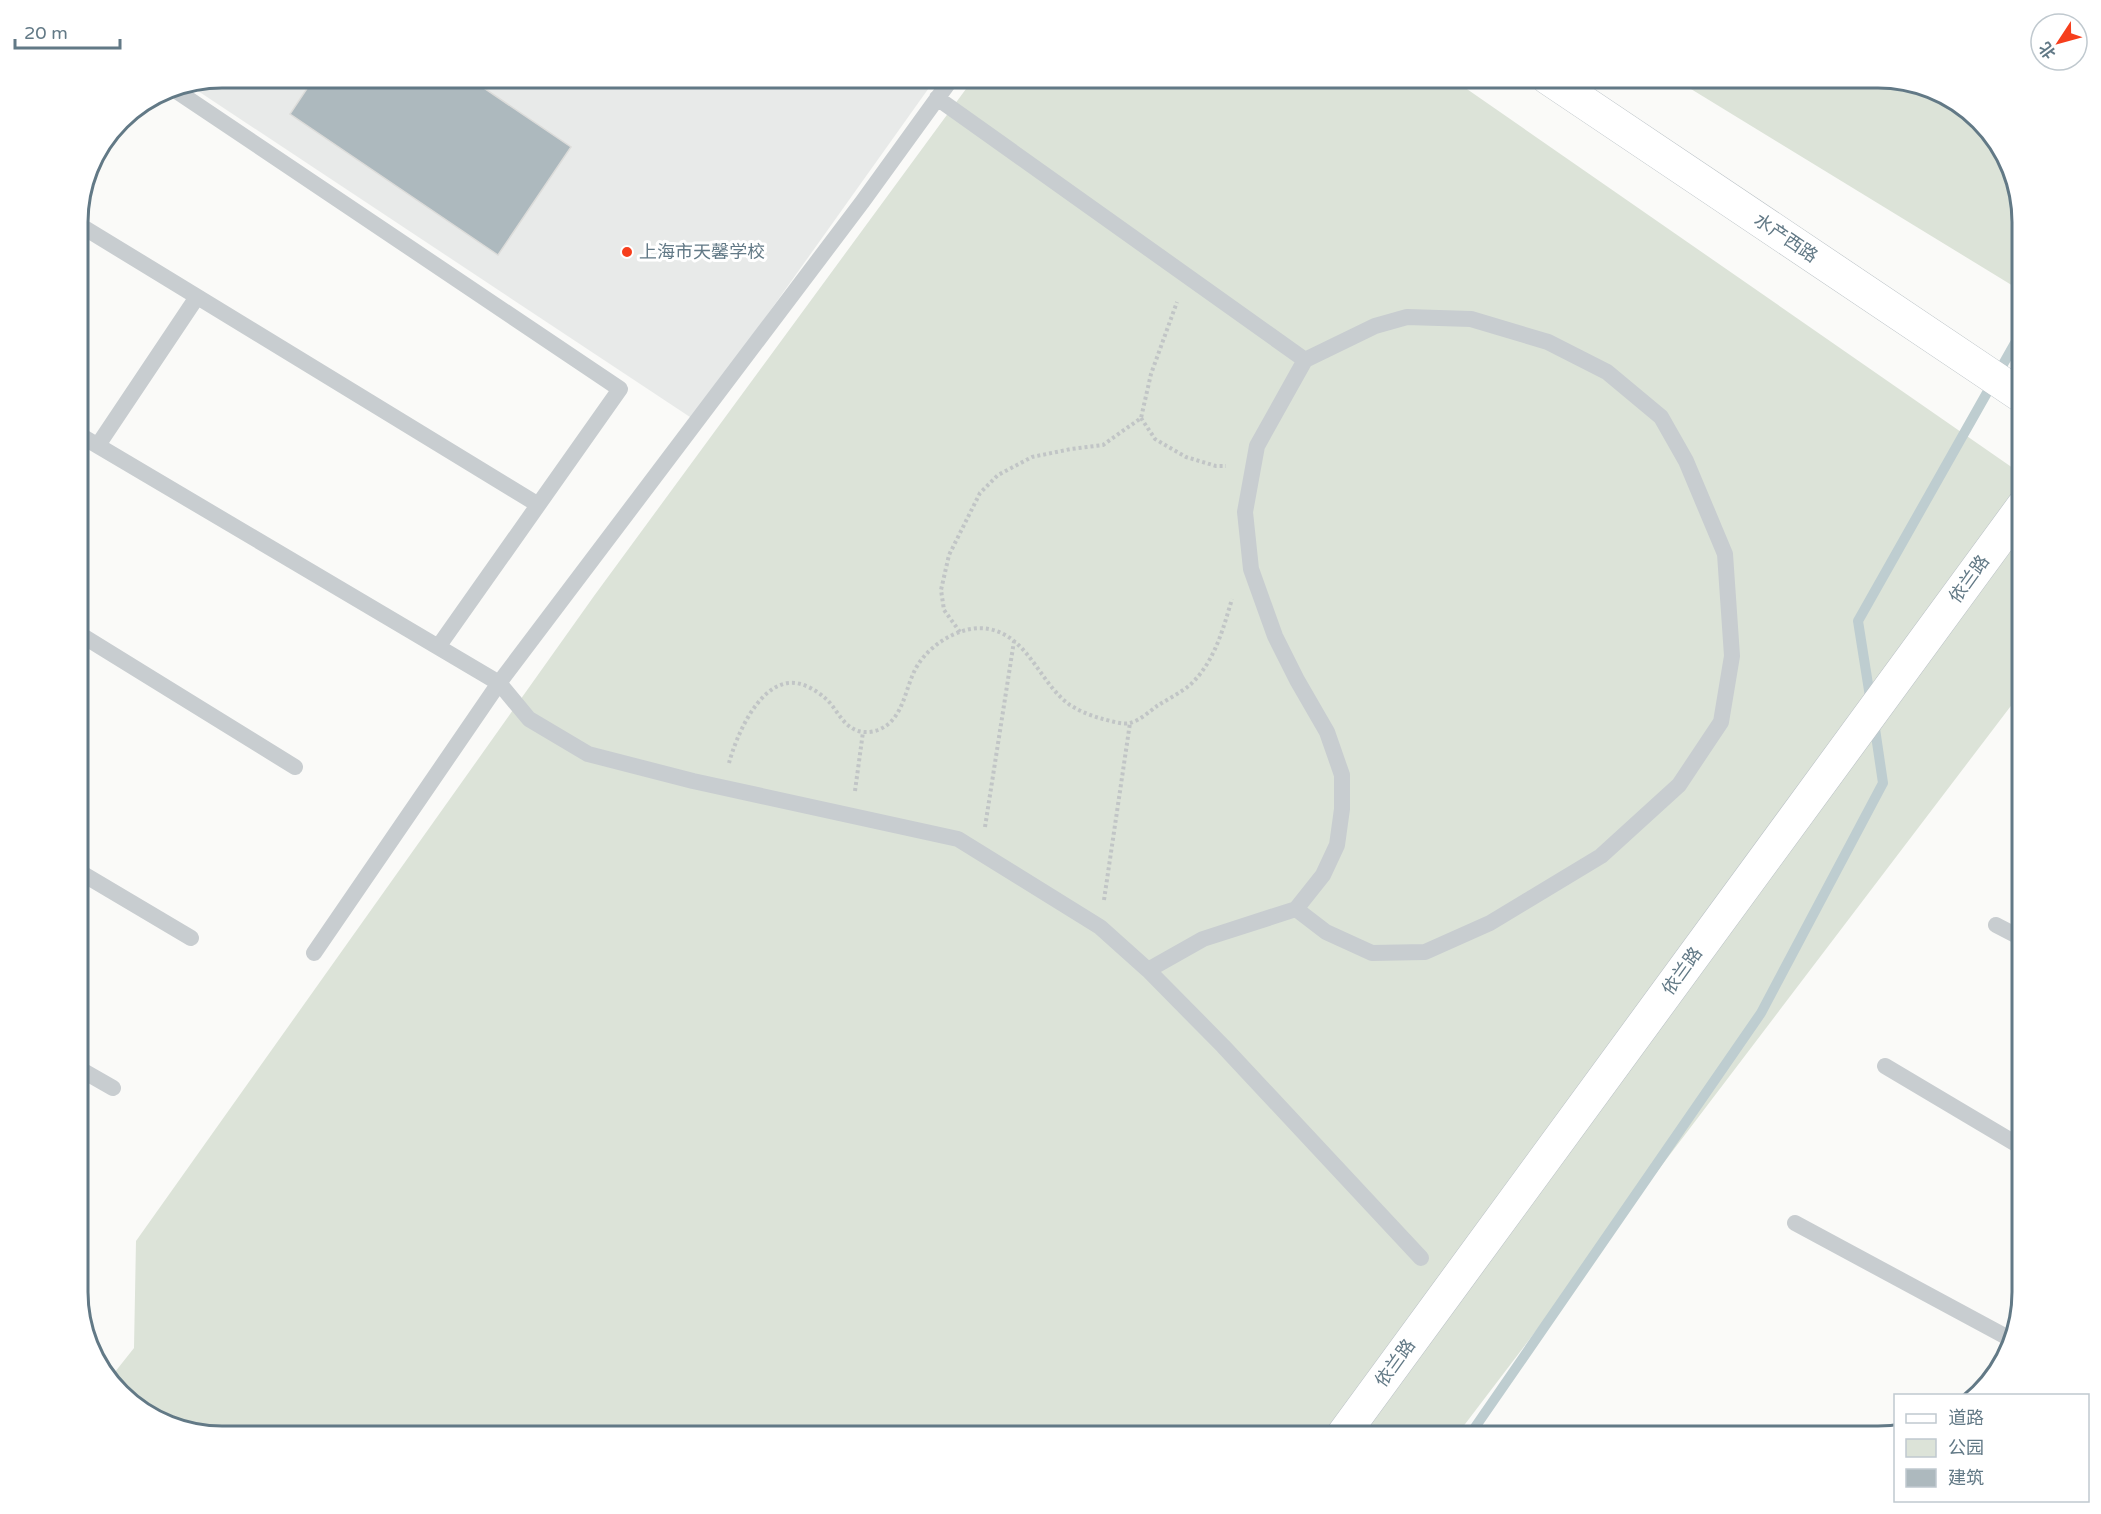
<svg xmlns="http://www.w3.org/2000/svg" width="2101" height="1514" font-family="'Varela Round','Noto Sans SC',sans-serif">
<rect width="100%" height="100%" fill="#fafaf8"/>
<!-- built -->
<path fill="#e8eae9" d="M 222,78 L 936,78 L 693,419 L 189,85 Z"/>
<!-- green -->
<path fill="#dce3d8" d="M 974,78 L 1451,78 L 2023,475 L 2023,690 L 1456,1436 L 222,1436 L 176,1428 L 135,1406 L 111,1377 L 134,1348 L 136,1241 L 594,596 Z
M 1673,78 L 1879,78 L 1925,86 L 1966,108 L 2008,158 L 2023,222 L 2023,292 Z"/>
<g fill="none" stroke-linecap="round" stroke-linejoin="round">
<!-- stream -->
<path stroke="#becdd0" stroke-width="10" d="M 1871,703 L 1858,621 L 2023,329
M 1469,1436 L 1761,1013 L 1883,783 L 1874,722"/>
</g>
<!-- building -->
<path fill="#adb9be" stroke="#dcdcda" stroke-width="1.5" d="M 314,78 L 469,78 L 571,147 L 498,255 L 290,114 Z"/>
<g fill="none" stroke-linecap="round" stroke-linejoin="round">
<!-- secondary casing -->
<g stroke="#b9c0c5" stroke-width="34">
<path id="secondary" d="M 1548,78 L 2023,397
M 1342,1436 L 2023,506"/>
</g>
<!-- path -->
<path stroke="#c1c5c6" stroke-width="4" stroke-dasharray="3 3" stroke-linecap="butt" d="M 1141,418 L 1155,439 L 1186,457 L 1216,466 L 1226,466
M 960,632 L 944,610 L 941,590 L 949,555 L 980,493 L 998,475 L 1032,457 L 1071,449 L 1103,445 L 1141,418 L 1151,374 L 1177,302
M 729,763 C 736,737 757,687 788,683 C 801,681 816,690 825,698 C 835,706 840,721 852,728 C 859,733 870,733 878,730 C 906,719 904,685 919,663 C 933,642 964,624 989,629 C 1029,637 1040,684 1070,705 C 1081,712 1092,716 1103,719 C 1111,721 1123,725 1130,723 C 1139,721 1150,711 1157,706 C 1168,699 1182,692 1191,684 C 1215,661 1223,629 1232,599
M 855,791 L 863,732
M 985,827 L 1014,641
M 1104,900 L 1130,723"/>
<!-- lane -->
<path stroke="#c8cdd0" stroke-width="16" d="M 172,88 L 620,389 L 438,647
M 937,98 L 1305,360 L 1375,326 L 1407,317 L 1471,319 L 1548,342 L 1607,372 L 1661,417 L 1686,461 L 1725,554 L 1732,656 L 1721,722 L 1679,785 L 1601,856 L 1490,923 L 1425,952 L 1372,953 L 1326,932 L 1296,909
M 78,224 L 537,504
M 78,434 L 499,683 L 529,719 L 588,754 L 693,781 L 958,839 L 1100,927 L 1148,970 L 1223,1046 L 1421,1258
M 98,445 L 197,297
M 78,633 L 295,767
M 78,871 L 191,938
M 1996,925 L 2023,939
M 314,953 L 499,683 L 863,201 L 952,78
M 1148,970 L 1203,939 L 1296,909 L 1323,875 L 1337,845 L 1342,809 L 1342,775 L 1327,732 L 1297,680 L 1275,636 L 1251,569 L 1245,512 L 1257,446 L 1305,360
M 1885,1066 L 2023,1148
M 78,1068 L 113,1088
M 1795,1223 L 2014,1341"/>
<!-- secondary -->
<use href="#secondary" stroke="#fff" stroke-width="33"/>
</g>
<!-- markers -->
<circle fill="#f63e1c" stroke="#fff" stroke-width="2" cx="627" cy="252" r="6"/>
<g text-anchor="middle" stroke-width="6" stroke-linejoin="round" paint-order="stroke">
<!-- street labels -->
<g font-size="18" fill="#627986" stroke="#fff">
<text transform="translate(1786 238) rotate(34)" y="6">水产西路</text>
<text transform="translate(1969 579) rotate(-54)" y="6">依兰路</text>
<text transform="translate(1682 971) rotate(-54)" y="6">依兰路</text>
<text transform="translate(1395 1363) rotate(-54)" y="6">依兰路</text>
</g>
<!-- poi labels -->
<g font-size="18" fill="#627986" stroke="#fff" text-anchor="start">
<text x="639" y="258">上海市天馨学校</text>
</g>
</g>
<!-- crop -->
<path d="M0 0H2101V1514H0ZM222 88H1878A134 134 0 0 1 2012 222V1292A134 134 0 0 1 1878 1426H222A134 134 0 0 1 88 1292V222A134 134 0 0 1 222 88Z" fill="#fff" fill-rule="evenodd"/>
<path fill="none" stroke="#627986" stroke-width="3" d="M222 88H1878A134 134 0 0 1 2012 222V1292A134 134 0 0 1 1878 1426H222A134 134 0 0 1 88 1292V222A134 134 0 0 1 222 88Z"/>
<!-- legend -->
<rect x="1894" y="1394" width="195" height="108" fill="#ffffff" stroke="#c0c9cf" stroke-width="1.5"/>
<rect x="1906" y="1414" width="30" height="9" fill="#ffffff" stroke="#c0c9cf" stroke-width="1.5"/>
<text x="1948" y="1424" font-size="18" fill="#627986">道路</text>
<rect x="1906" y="1439" width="30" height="18" fill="#dce3d8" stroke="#c0c9cf" stroke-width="1.5"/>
<text x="1948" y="1454" font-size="18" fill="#627986">公园</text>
<rect x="1906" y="1469" width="30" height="18" fill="#adb9be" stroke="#c0c9cf" stroke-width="1.5"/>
<text x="1948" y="1484" font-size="18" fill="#627986">建筑</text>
<!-- north arrow -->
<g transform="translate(2059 42) rotate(234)"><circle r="28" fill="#ffffff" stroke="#c0c9cf" stroke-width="1.5"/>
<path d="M0-4.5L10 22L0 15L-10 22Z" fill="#f63e1c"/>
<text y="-9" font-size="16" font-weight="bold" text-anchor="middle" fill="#627986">北</text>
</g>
<!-- scale -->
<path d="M15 39v9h105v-9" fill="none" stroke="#627986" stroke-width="3"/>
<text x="24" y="39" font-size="18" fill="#627986" stroke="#ffffff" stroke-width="4.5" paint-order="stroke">20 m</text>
</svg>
